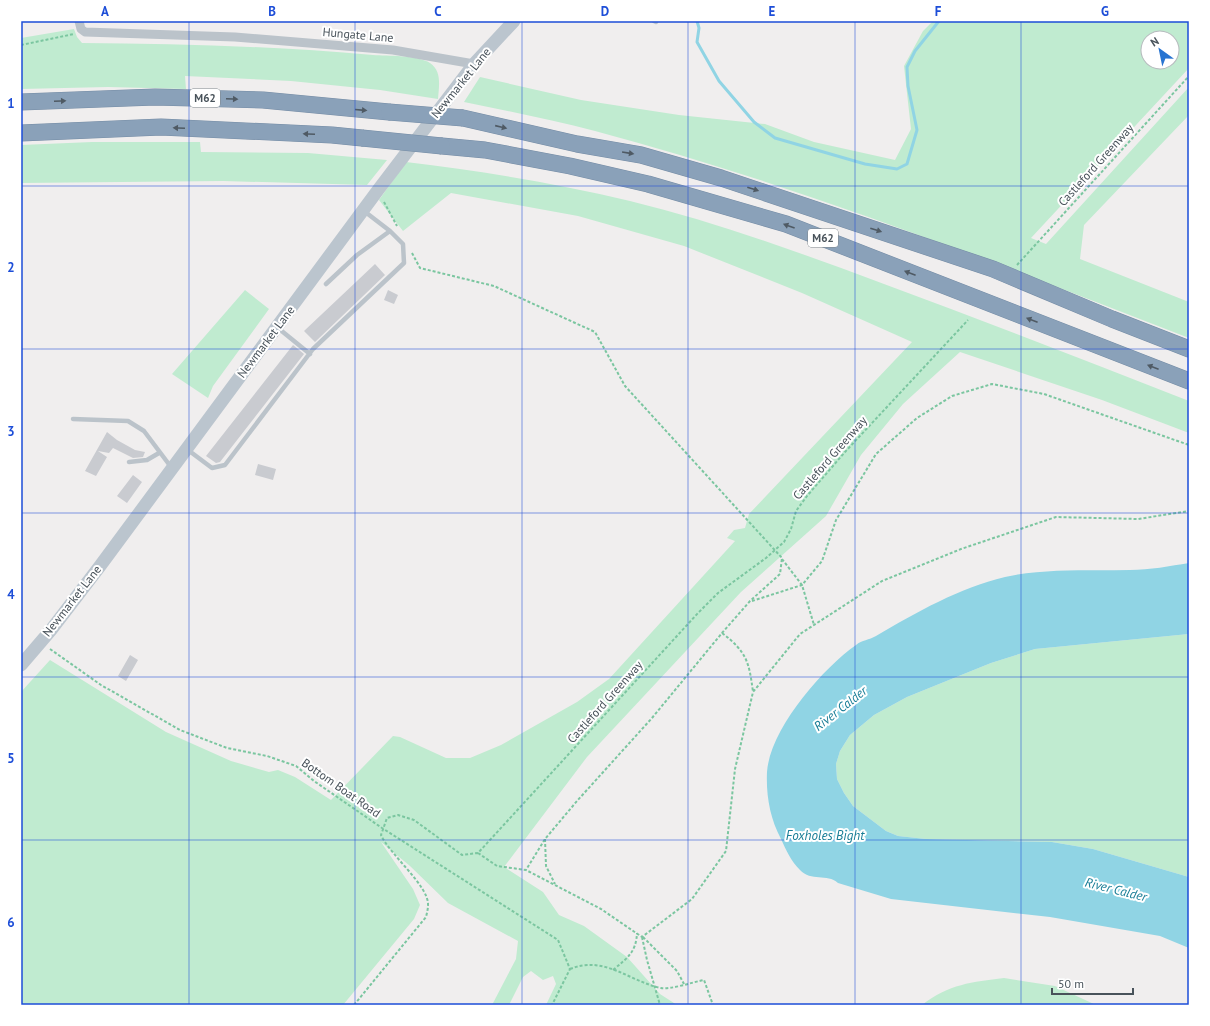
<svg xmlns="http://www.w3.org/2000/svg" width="1210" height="1026" font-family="'PT Sans',sans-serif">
<rect width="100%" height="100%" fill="#f0eeee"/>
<!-- green -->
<path fill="#c0ebd0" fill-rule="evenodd" d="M 933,21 L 1189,21 L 1189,68 L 1031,238 L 1046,244 L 1189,87 L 1189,115 L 1084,225 L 1080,259 L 1189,302 L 1189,338 C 993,262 798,185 595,131 C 552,120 508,111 464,102 L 480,77 L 581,100 L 679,115 L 765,124 L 814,142 L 895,160 L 911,129 L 904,66 L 923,31 ZM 1148,38 L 1172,38 L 1172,62 L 1148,62 Z
M 74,29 L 77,37 L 82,43 C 179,44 276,46 373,55 C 387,56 418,55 430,63 C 442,71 439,86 438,99 L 380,90 L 291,81 L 185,76 L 186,89 L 108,87 L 21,89 L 21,38 Z
M 92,142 L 200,142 L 201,152 L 308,153 L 387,160 L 367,185 L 223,181 L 21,183 L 21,145 Z
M 406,162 C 481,171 556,183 630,201 C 716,222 801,253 884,284 C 986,322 1088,361 1189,401 L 1189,433 L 1102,400 L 960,352 L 903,404 L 861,455 L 826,516 L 741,592 L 587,757 L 504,867 L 543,892 L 559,915 L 584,926 L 627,957 L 660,994 L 677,1005 L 546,1005 L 556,984 L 553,976 L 543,980 L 531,971 L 523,977 L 509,1005 L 492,1005 L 516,959 L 518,941 L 448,903 L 410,866 L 381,842 L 413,889 L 420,905 L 414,919 L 343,1005 L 21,1005 L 21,692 L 50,660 L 166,732 L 231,761 L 269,772 L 278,770 L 295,777 L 331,800 L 393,736 L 400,737 L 446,758 L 470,758 L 501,745 L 577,702 L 609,679 L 735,541 L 727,538 L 734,530 L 745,528 L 749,514 L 912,342 L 802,293 L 684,246 L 578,216 L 451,193 L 403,231 L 379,200 Z
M 245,290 L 269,309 L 213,386 L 208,398 L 172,374 Z
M 1189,634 L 1189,877 L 1093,849 L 1052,842 L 926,839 L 898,836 L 886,831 L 853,806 L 844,793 L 837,779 L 836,764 L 840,751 L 850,735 L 874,715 L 907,697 L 991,663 L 1035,649 Z
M 1004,978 L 1055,986 L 1096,1005 L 922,1005 C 949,984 972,982 1004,978 Z"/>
<!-- water -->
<path fill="#90d4e4" d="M 1189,563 L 1189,634 L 1035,649 L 991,663 L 907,697 L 874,715 L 850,735 L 840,751 L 836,764 L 837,779 L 844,793 L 853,806 L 886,831 L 898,836 L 926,839 L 1052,842 L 1093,849 L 1189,877 L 1189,948 L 1160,936 L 1050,917 L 891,899 L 838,883 C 827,873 811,882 800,870 C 791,861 786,850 781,839 C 770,818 766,796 767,772 C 770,729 822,669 856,645 C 862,640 869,640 876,636 C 917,612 959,588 1005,577 C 1046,568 1088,571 1130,570 C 1150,570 1170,566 1189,563 Z"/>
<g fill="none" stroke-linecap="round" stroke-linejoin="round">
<!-- stream -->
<path stroke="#90d4e4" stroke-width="3" d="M 697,21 L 699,28 L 697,42 L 719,81 L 754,122 L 775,138 L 865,164 L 897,169 L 907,164 L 917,130 L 908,86 L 907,67 L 915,51 L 939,21"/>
</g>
<!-- building -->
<path fill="#c9cbd0" d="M 375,264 L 385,275 L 315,342 L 304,331 Z
M 388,290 L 398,295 L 394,304 L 384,300 Z
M 293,345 L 304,354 L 220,462 L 216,463 L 206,456 Z
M 107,432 L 117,440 L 135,450 L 145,452 L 143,457 L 133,458 L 113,448 L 109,453 L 98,451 L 107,457 L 96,476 L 85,471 Z
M 258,464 L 276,469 L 273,480 L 255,475 Z
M 133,475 L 142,482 L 127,503 L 117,496 Z
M 130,655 L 138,660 L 126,681 L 118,676 Z"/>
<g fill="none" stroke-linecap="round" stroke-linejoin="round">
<!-- motorway casing -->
<g stroke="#758ca5" stroke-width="17">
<path id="motorway" d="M 21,102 L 155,97 L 263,100 L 389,112
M 463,118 L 577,144 L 641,155 L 721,178 L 993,269 L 1112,319 L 1189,349
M 21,133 L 161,127 L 332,135 L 362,138
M 442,146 L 485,150 L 570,166 L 648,184 L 786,224 L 1189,381"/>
</g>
<!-- path -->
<path stroke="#7bc6a0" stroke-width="2" stroke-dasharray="3 2" stroke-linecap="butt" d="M 21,45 L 74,34
M 384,202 L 397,226
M 412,253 L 420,268 L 494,286 L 595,332 L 625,386 L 782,558 L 780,574 L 750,601 L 722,633 L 652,718 L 577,801 L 545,839 L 526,870
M 1017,265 L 1189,76
M 782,559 L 802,585 L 814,625
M 752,601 L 802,585 L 822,561 L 836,520 L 876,454 L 917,418 L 952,396 L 992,384 L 1044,394 L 1189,445
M 722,633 C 747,652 749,662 753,692
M 50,649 L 101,685 L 180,730 L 227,748 L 267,756 L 296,766 L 314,781 L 382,828 L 558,940 L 570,969 L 552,1005
M 545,839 L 546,866 L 555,884
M 478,853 L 497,866 L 526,870 L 601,909 L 642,937 L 692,899 L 726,851 L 735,769 L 753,692 L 800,634 L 882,581 L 961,549 L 1056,517 L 1138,519 L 1189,511
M 642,937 L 647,960 L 660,1005
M 643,937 L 677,971 L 684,984
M 570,969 C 605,955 628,981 661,988 C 670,990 693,982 704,980 L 713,1005
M 613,970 C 627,958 636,953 637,933
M 354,1005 L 426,917 C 427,913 428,909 428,905 C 429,886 390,855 381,835 L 387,818 L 398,815 L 414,820 L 462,855 L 478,853 L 698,613 L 718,593 L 766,558 L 784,542 L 791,529 L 796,511 L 807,496 L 845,452 L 968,320"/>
<!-- service -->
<path stroke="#bbc3ca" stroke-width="4.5" d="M 654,21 L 656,22
M 326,284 L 357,255 L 390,231
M 278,328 L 310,354
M 73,419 L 128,421 L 144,431 L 171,467
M 188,450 L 212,468 L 225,465 L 313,349 L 404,263 L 403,244 L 390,231 L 364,211
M 129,462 L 147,460 L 159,453"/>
<!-- minor -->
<path stroke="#bbc3ca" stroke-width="9" d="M 79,21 L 81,29 L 85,32 L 235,37 L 393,50 L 474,64"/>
<!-- secondary -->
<path stroke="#bbc5ce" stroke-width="13" d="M 21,665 L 51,630 L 100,566 L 378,190 L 474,64 L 514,21"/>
<!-- motorway -->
<use href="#motorway" stroke="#8aa1b9" stroke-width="16"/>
<!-- motorway-bridge casing -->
<g stroke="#758ca5" stroke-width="17" stroke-linecap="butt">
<path id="motorway-bridge" d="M 389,112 L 463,118
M 362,138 L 442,146"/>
</g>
<!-- motorway-bridge -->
<use href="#motorway-bridge" stroke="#8aa1b9" stroke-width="16"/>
</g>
<!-- one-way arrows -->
<defs><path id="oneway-solid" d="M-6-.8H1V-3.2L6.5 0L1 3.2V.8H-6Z"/></defs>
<g fill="#4f5a64">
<use href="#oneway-solid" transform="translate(232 99) rotate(2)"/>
<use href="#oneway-solid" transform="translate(60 101) rotate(-2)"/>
<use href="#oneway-solid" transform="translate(361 110) rotate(5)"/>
<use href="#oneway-solid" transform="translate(501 127) rotate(13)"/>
<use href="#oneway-solid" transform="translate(179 128) rotate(-178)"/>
<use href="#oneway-solid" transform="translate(309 134) rotate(-178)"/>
<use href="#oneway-solid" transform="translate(628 153) rotate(9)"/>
<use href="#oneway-solid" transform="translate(753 189) rotate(18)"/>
<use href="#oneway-solid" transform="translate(789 226) rotate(-160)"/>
<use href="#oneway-solid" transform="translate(876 230) rotate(18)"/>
<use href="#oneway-solid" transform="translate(910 273) rotate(-159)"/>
<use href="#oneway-solid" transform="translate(1032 320) rotate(-159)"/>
<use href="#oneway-solid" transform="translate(1153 367) rotate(-159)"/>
</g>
<!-- grid -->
<path fill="none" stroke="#1d4ed8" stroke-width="1" stroke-opacity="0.55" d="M 189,21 L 189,1005M 355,21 L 355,1005M 522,21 L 522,1005M 688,21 L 688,1005M 855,21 L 855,1005M 1021,21 L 1021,1005M 21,186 L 1189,186M 21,349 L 1189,349M 21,513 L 1189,513M 21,677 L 1189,677M 21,840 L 1189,840"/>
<g text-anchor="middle" stroke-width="4" stroke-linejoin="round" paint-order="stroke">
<!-- shield labels -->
<g fill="#fff" stroke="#7f868c" stroke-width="1">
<rect x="190" y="89" width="30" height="18" rx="3"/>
<rect x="808" y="229" width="30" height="18" rx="3"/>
</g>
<g font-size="11" font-weight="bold" fill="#48525a">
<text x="205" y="102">M62</text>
<text x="823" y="242">M62</text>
</g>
<!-- street labels -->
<g font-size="12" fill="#48525a" stroke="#fff">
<text transform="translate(358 35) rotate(5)" y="4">Hungate Lane</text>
<text transform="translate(461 83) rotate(-51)" y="4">Newmarket Lane</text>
<text transform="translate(1096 165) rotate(-48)" y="4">Castleford Greenway</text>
<text transform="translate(266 342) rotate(-53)" y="4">Newmarket Lane</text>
<text transform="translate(830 458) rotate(-49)" y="4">Castleford Greenway</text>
<text transform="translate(72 601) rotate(-52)" y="4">Newmarket Lane</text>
<text transform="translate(605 702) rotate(-48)" y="4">Castleford Greenway</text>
<text transform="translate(341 788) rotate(35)" y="4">Bottom Boat Road</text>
</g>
<!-- water labels -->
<g font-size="13" font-style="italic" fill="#187d96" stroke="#fff">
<text transform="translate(840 708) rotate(-38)" y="5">River Calder</text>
<text x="825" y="840">Foxholes Bight</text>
<text transform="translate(1116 889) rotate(14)" y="5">River Calder</text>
</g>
</g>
<!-- border -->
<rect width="1210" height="1026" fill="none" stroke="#ffffff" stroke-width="44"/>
<!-- north arrow -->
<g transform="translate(1160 50) rotate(327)"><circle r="19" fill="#ffffff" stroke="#b6babd"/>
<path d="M0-3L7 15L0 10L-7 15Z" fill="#2874d1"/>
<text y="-6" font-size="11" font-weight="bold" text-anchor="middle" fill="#48525a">N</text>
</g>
<!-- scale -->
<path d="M1052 988v6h81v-6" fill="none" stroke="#48525a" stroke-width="2"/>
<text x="1058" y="988" font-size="12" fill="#48525a" stroke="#ffffff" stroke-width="3" paint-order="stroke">50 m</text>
<rect x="22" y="22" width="1166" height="982" fill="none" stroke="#1d4ed8" stroke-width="1.5"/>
<g font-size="13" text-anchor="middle" font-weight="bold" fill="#1d4ed8">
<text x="105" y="16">A</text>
<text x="272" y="16">B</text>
<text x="438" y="16">C</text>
<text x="605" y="16">D</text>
<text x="772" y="16">E</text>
<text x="938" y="16">F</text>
<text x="1105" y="16">G</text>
<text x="11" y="108">1</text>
<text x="11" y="272">2</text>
<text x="11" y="436">3</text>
<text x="11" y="599">4</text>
<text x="11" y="763">5</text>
<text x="11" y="927">6</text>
</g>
</svg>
